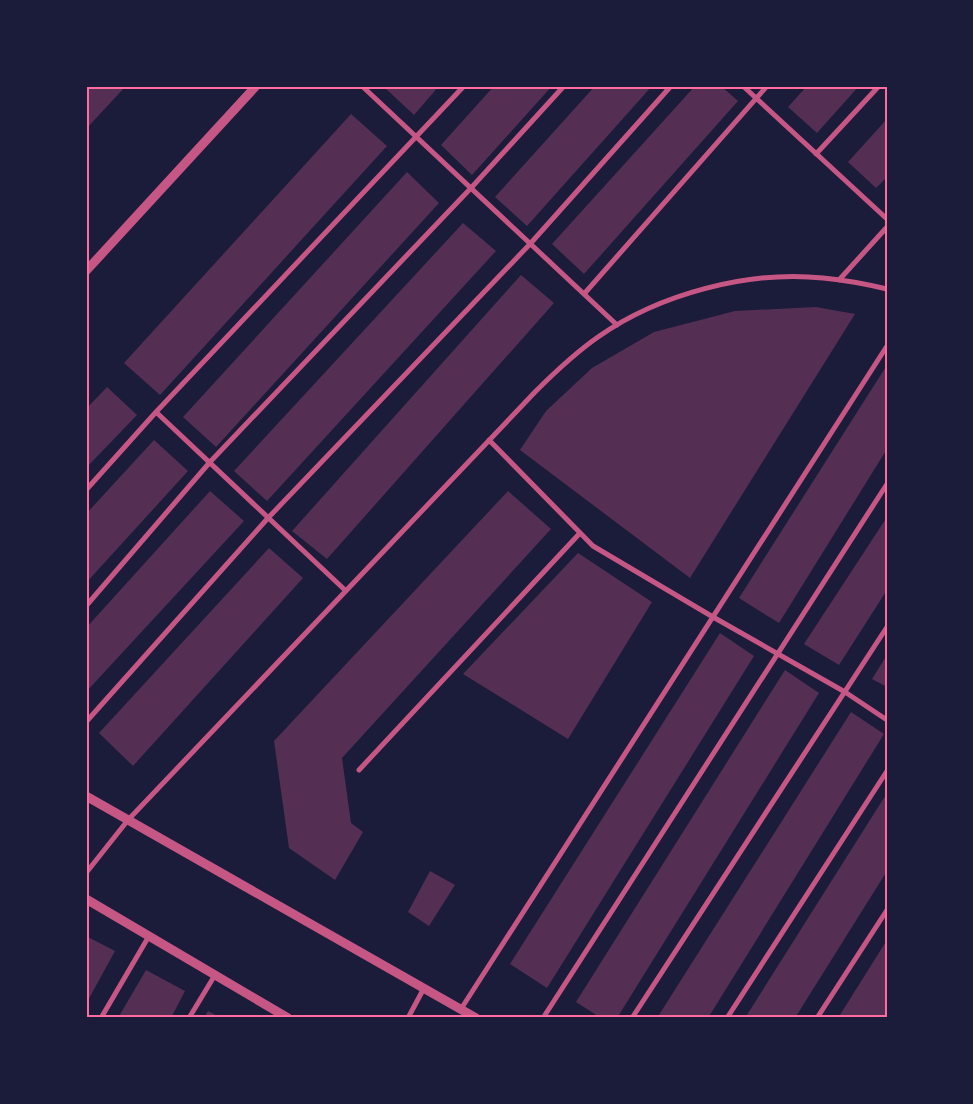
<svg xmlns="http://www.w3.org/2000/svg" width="973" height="1104" font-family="'Fira Sans Condensed',sans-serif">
<rect width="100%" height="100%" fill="#1b1b3a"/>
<!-- building -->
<path fill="#542f53" d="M 86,86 L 126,86 L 86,129 Z
M 383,86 L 439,86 L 414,115 Z
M 494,86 L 552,86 L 472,175 L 441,145 Z
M 595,86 L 652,86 L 527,226 L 495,197 Z
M 695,86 L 721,86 L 738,101 L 584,274 L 552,244 Z
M 807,86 L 859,86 L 817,133 L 788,107 Z
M 351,114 L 387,146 L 160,395 L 124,363 Z
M 887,119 L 887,177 L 876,188 L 848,162 Z
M 407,172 L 439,203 L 216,447 L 183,417 Z
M 463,223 L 496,251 L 267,501 L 234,471 Z
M 521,275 L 554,303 L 327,559 L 292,531 Z
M 816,307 L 855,314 L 690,578 L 520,450 L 546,411 L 592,368 L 654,332 L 735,311 Z
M 887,365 L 887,449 L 779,623 L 739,598 Z
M 107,387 L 137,415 L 86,468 L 86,409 Z
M 154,440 L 188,471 L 86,583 L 86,514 Z
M 210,491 L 244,521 L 86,692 L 86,628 Z
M 508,491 L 551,529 L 342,758 L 351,823 L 363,832 L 335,880 L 289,848 L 274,741 Z
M 887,517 L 887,590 L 839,665 L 804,644 Z
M 269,548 L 303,578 L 133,766 L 99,733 Z
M 578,553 L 652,602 L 568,739 L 463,674 Z
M 720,633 L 754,656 L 547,988 L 510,964 Z
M 887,655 L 887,687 L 872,679 Z
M 785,670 L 819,693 L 617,1018 L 601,1018 L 576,1002 Z
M 851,712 L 884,734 L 708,1018 L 657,1018 Z
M 887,793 L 887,871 L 795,1018 L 745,1018 Z
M 430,871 L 455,885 L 429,926 L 408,912 Z
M 86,936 L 115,951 L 86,1004 Z
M 887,940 L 887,1018 L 838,1018 Z
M 146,970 L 185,991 L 171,1018 L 118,1018 Z
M 208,1011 L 221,1018 L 204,1018 Z"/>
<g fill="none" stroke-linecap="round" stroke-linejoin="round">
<!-- minor -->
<path stroke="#c65784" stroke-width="5" d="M 362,86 L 617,325
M 743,86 L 887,219
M 816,154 L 879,86
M 839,280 L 887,227
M 584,294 L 767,86
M 156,412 L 346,591
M 489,440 L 593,546 L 713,617 L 845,692 L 887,720
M 86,490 L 156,412 L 464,86
M 86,606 L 210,462 L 471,188 L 564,86
M 86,722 L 268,518 L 530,244 L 671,86
M 359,770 L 580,533
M 86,873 L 128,820 L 535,392 C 555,372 575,353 598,337 C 659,294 749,270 823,278 C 844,280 866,284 887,289
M 461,1009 L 887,346
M 101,1018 L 149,936
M 189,1018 L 215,975
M 408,1018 L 424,988
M 543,1018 L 887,484
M 632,1018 L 887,627
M 727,1018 L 887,771
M 817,1018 L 887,910"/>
<!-- tertiary -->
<path stroke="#c65784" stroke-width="9" d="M 86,271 L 256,86
M 86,796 L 476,1018
M 86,899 L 288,1018"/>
</g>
<!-- border -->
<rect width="973" height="1104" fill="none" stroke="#1b1b3a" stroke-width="175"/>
<rect x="88" y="88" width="798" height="928" fill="none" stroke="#ff6b9d" stroke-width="2"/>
</svg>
